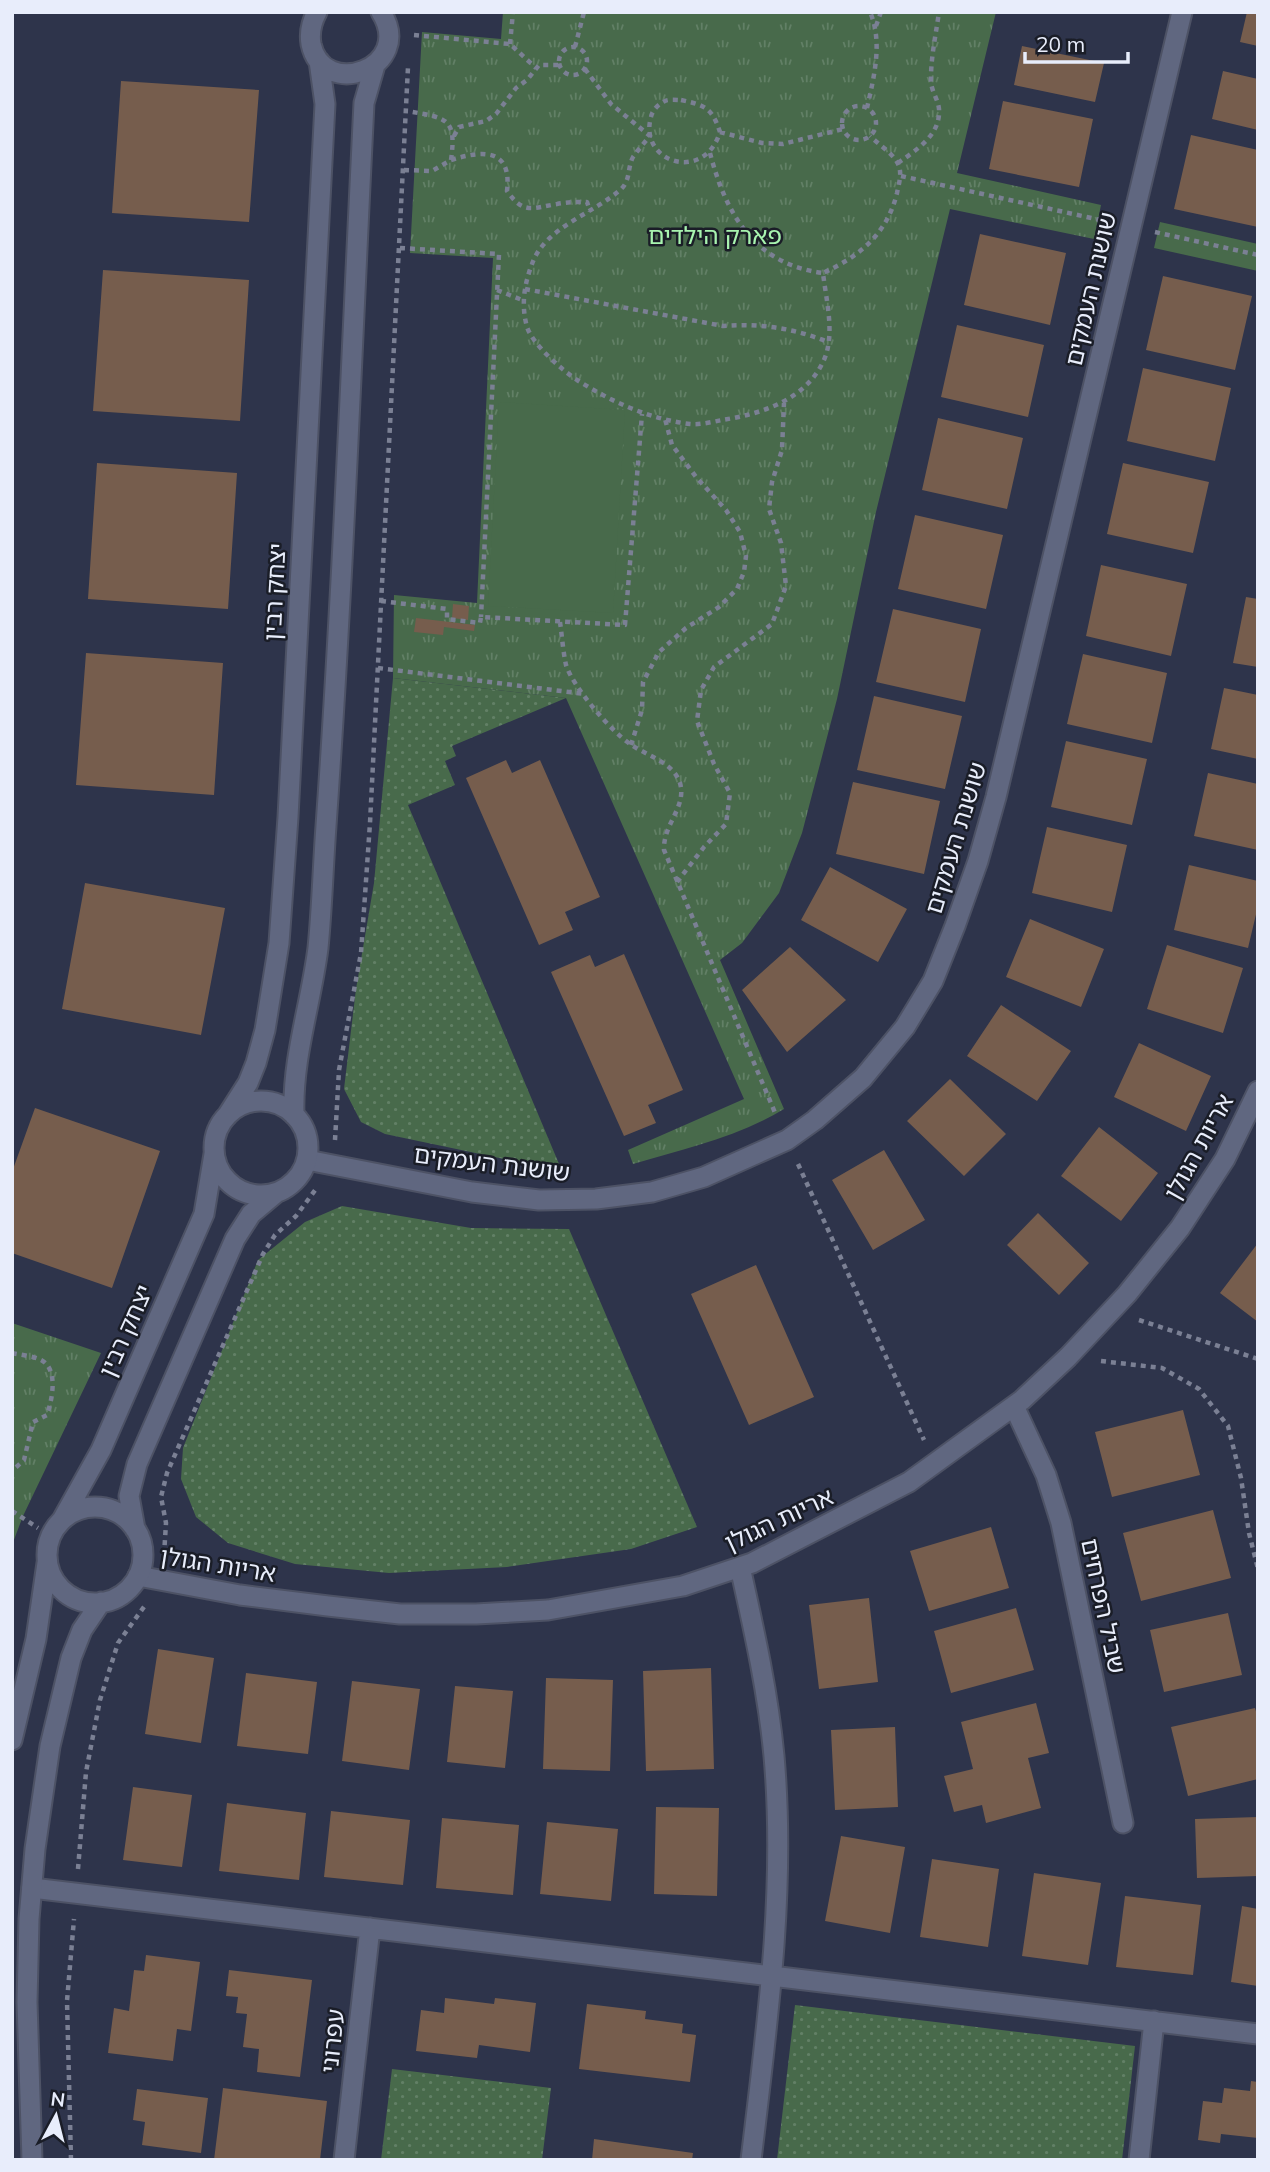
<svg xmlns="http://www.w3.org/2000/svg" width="1270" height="2172" font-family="Mulish,'Noto Sans Hebrew',sans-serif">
<defs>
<pattern id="grass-dots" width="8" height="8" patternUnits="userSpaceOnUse" patternTransform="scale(1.75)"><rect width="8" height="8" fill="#486a4b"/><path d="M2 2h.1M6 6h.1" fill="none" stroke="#628066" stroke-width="1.8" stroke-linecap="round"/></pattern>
<pattern id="park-tufts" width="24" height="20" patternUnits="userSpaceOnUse" patternTransform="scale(1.75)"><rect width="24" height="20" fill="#486a4b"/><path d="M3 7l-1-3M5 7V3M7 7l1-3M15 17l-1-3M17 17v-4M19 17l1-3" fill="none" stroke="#628066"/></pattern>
</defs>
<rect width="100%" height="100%" fill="#2e344b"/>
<!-- grass -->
<path fill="url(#grass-dots)" d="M 393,678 L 566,698 L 452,746 L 456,756 L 445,761 L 455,785 L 408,805 L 562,1171 L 385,1134 L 361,1122 L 344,1089 L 356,989 L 374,883 Z
M 342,1206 L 471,1228 L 569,1229 L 697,1527 L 631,1549 L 507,1567 L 389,1573 L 295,1564 L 228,1543 L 196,1517 L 181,1479 L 183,1448 L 258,1260 L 305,1222 Z
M 795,2005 L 1135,2046 L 1122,2160 L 777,2160 Z
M 392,2069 L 551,2088 L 542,2160 L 381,2160 Z"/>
<!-- park -->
<path fill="url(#park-tufts)" d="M 503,12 L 996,12 L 957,173 L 1101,205 L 1094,239 L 950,209 L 876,512 L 837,699 L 802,833 L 779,893 L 742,943 L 720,960 L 784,1109 C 738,1137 684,1149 633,1164 L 628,1150 L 744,1099 L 566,698 L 393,678 L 394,595 L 477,603 L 493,258 L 410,253 L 422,32 L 501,39 Z
M 12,1323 L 101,1353 L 23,1516 L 12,1545 Z"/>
<!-- garden -->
<path fill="#486a4b" d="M 1160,222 L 1258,244 L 1258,271 L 1154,248 Z
M 499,402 L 625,410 L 613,613 L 488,606 Z"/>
<!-- building -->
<path fill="#765d4d" d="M 1247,12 L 1258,12 L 1258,46 L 1240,42 Z
M 1022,46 L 1104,63 L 1095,102 L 1014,85 Z
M 1223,71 L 1258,79 L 1258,130 L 1212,119 Z
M 121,81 L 259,90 L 249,222 L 112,213 Z
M 1003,101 L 1093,119 L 1079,187 L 989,169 Z
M 1191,135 L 1258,150 L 1258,227 L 1174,209 Z
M 980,234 L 1066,253 L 1050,325 L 964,305 Z
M 103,270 L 249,280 L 240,421 L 93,411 Z
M 1163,276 L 1252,296 L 1235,370 L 1146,350 Z
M 957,325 L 1044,345 L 1028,417 L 941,397 Z
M 1143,368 L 1231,388 L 1215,461 L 1127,441 Z
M 938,418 L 1023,438 L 1007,509 L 922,490 Z
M 97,463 L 237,473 L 228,609 L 88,599 Z
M 1123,463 L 1209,482 L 1193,553 L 1107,534 Z
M 915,515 L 1003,535 L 986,609 L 898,589 Z
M 1101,565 L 1187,584 L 1171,656 L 1086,636 Z
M 1246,597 L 1258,599 L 1258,667 L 1233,663 Z
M 453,604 L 469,606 L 468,620 L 452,618 Z
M 893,609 L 981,629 L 965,702 L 876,682 Z
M 416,618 L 475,625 L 474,631 L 444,627 L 443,635 L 414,632 Z
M 86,653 L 223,663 L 214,795 L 76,785 Z
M 1083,654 L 1167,673 L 1152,743 L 1067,724 Z
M 1224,688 L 1258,695 L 1258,759 L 1211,749 Z
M 874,696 L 962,716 L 945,789 L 857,770 Z
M 1066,741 L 1147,759 L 1132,825 L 1051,807 Z
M 506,760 L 512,773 L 540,760 L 600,897 L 565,912 L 573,930 L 539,945 L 466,778 Z
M 1208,773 L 1258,784 L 1258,850 L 1194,836 Z
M 853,782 L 940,801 L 924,874 L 836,854 Z
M 1047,827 L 1127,845 L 1112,912 L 1032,893 Z
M 1189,865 L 1258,881 L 1258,906 L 1248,948 L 1174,930 Z
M 830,867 L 907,909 L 878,962 L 801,920 Z
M 85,883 L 225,908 L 201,1035 L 62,1009 Z
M 1030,919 L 1104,949 L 1081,1007 L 1006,977 Z
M 1167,945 L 1243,968 L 1223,1033 L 1147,1009 Z
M 790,947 L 846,1000 L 787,1052 L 742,990 Z
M 624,954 L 683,1090 L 648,1105 L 656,1123 L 624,1136 L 551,972 L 590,955 L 595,967 Z
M 1001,1005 L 1071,1051 L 1037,1101 L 967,1056 Z
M 1139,1043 L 1211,1076 L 1186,1131 L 1114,1097 Z
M 950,1079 L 1006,1134 L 964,1176 L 907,1121 Z
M 35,1108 L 160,1151 L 112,1288 L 12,1253 L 12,1172 Z
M 1099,1127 L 1158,1173 L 1121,1221 L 1061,1176 Z
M 884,1150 L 925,1220 L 873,1250 L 832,1180 Z
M 1038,1213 L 1089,1263 L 1059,1295 L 1007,1245 Z
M 1258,1243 L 1258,1322 L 1220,1293 Z
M 756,1265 L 814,1397 L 749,1425 L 691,1294 Z
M 1183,1410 L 1200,1475 L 1112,1497 L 1095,1432 Z
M 1213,1510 L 1231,1578 L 1141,1601 L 1123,1533 Z
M 991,1527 L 1009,1588 L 929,1611 L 910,1551 Z
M 869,1598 L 878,1682 L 819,1689 L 809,1605 Z
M 1016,1608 L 1034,1670 L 951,1693 L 934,1631 Z
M 1228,1613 L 1242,1675 L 1164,1692 L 1150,1630 Z
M 158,1649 L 214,1658 L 201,1743 L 145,1734 Z
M 711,1668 L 714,1769 L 646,1771 L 643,1671 Z
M 246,1673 L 317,1682 L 308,1754 L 237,1746 Z
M 546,1678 L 613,1680 L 610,1771 L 543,1769 Z
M 352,1681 L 420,1689 L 409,1770 L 342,1761 Z
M 455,1686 L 513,1691 L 505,1768 L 447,1762 Z
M 1036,1703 L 1049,1753 L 1028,1758 L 1041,1808 L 986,1823 L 982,1805 L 954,1812 L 944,1776 L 973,1769 L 961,1722 Z
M 1255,1708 L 1258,1718 L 1258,1779 L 1188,1796 L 1171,1727 Z
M 895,1727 L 898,1807 L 835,1810 L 831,1730 Z
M 133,1787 L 192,1795 L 182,1867 L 123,1860 Z
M 227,1803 L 306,1813 L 299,1880 L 219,1871 Z
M 656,1807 L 719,1808 L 717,1896 L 654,1894 Z
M 331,1811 L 410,1820 L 403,1885 L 324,1877 Z
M 1258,1817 L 1258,1876 L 1197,1878 L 1195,1819 Z
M 442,1818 L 519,1825 L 513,1895 L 436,1888 Z
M 547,1822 L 618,1829 L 611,1901 L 540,1894 Z
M 841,1836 L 905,1847 L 890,1933 L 825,1921 Z
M 932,1859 L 999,1869 L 988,1947 L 920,1937 Z
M 1034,1873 L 1101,1883 L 1088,1965 L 1022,1956 Z
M 1125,1896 L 1201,1905 L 1193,1975 L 1116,1967 Z
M 1242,1906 L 1258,1909 L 1258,1986 L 1231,1982 Z
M 146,1955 L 200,1962 L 191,2031 L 177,2029 L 173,2061 L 108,2053 L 114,2008 L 129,2011 L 134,1970 L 144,1971 Z
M 229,1970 L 312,1980 L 300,2077 L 257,2072 L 259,2049 L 243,2047 L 247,2014 L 236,2013 L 238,1997 L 226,1996 Z
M 445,1998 L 494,2004 L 495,1998 L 536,2003 L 530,2052 L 479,2045 L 477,2058 L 416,2051 L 421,2010 L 444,2013 Z
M 587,2004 L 646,2011 L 645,2019 L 683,2024 L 682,2033 L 696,2035 L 690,2082 L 579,2069 Z
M 1251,2081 L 1258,2082 L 1258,2138 L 1221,2134 L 1220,2143 L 1198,2140 L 1203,2101 L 1222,2103 L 1224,2088 L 1250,2091 Z
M 223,2088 L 327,2101 L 320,2160 L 214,2160 Z
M 137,2089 L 208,2098 L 201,2153 L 142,2145 L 145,2122 L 133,2120 Z
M 594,2139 L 693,2153 L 692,2160 L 592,2160 Z"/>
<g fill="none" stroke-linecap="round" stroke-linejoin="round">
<!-- minor casing -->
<g stroke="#4d5265" stroke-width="23">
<path id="minor" d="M 307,1160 L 472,1192 L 539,1200 L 596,1199 L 652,1192 L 704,1177 L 787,1140 L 815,1120 L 863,1078 L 905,1027 L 933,981 L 955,926 L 978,861 L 996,797 L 1182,12
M 1014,1406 L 1046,1475 L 1061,1523 L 1123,1823
M 740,1567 C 754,1630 768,1692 774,1756 C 786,1891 767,2026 751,2160
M 138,1576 L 240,1595 L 328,1606 L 400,1614 L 476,1614 L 548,1610 L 683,1586 L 752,1563 L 909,1482 L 1022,1400 L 1068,1357 L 1127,1294 L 1180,1228 L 1225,1159 L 1258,1091
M 32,1888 L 1258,2034
M 344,2160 L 370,1928
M 1139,2160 L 1154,2021"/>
</g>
<!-- secondary casing -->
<g stroke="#4d5265" stroke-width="23">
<path id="secondary" d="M 317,12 C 311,23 309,32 311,44 C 323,101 416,68 381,12
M214 1148a47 47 0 1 1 94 0a47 47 0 1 1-94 0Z
M 294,1115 C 292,1058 311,1004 318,948 C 322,908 323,867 326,826 C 343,586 352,344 364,103 L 375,65
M 227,1116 L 248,1083 L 256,1063 L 265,1030 L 279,943 L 288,817 L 325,104 L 319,61
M47 1555a48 48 0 1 1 96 0a48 48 0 1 1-96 0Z
M 62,1520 L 101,1450 L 204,1214 L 214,1154
M 135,1529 L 129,1496 L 137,1464 L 235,1239 L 251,1214 L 276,1193
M 12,1740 L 36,1639 L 47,1563
M 32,2160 L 27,2002 L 29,1919 L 35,1849 L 50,1746 L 71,1658 L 82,1630 L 101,1602"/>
</g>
<!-- path -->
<path stroke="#7b8094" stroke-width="4.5" stroke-dasharray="5 5" stroke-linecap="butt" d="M 876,26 L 881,12
M 414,35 L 510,44 L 536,68
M 510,44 L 513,12
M559 61a14 14 0 1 1 28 0a14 14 0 1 1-28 0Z
M 575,47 L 584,12
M 585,69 L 611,104 L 650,136 C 644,143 638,150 633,157 C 627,168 631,181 620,190 C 593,214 545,227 532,264 C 524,285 521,305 527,327 C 533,345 562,370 577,380 C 612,402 649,419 690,424 C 700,425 712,422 722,420 C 761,414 805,400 823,362 C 836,336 826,300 823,273 C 860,256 887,234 897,193 C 899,183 903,172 897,162 C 891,152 878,144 870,136
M 681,100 C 705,105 712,108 720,132 C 704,184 638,162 651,117 C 652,111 658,104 665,101 C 669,99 677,100 681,100 Z
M842 123a17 17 0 1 1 34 0a17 17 0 1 1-34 0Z
M 867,108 C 874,77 883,42 870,12
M 720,132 L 762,143 L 783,144 L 843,129
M 454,136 L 459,127 L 486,121 L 496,114 L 516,88 L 527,80 L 539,65 L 558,65
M 710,153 C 726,214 754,264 823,273
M 451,160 C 483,150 512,148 507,191 C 524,215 532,208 557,204 C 567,202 577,202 587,202 L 590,211
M 898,163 C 916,150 941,135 939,109 C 938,98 930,90 931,78 C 931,56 936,34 939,12
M 404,170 L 432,171 L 451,160 C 457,117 446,118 407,111
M 901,176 L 1105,221
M 1155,232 L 1258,255
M 400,248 L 499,254 L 481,617
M 525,289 L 723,326 C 760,323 793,328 828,342
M 497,290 L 522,300
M 381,601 L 447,609 L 447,619 L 480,623 L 481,617 L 625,625 L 642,414
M 560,622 C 562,636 563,651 566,665 C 573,687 611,731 630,744 C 647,756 673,762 680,783 C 687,807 663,824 664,850 L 776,1115
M 378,668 L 585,694
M 631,745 L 642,710 L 643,682 L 659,652 L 686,628 L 719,607 L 737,589 L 744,572 L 746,556 L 740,532 L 726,510 L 696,477 L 672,445 L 665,419
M 677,882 L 704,847 L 726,824 L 730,793 L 714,764 L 697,721 L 701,690 L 714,667 L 772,624 L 786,586 L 781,543 L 769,509 L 772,482 L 782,450 L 784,403
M 335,1140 L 339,1070 L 361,953 L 370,823 L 408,67
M 798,1164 L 924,1440
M 1139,1320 L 1258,1359
M 12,1353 C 21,1355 33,1356 41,1360 C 59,1369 52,1400 47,1415 L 33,1422 L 24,1460 L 12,1471
M 1101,1361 L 1162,1368 L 1199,1389 L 1228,1426 L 1241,1478 L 1249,1533 L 1258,1569
M 12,1511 L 38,1528
M 164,1555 L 166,1523 L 161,1497 L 167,1473 L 263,1254 L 275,1235 L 296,1216 L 316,1189
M 78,1869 L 86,1772 L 100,1700 L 118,1643 L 146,1604
M 71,2160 L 67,2001 L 74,1919"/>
<!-- minor -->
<use href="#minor" stroke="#606780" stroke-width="19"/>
<!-- secondary -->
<use href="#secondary" stroke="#606780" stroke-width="19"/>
</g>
<g text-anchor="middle" stroke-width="5" stroke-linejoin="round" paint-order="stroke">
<!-- park labels -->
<g font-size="24" fill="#a8f4af" stroke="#1a1d27">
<text x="715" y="244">פארק הילדים</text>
</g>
<!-- street labels -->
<g font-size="24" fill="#e8edfb" stroke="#1a1d27">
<text transform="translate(1091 289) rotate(-77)" y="8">שושנת העמקים</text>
<text transform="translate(275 592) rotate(-87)" y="8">יצחק רבין</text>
<text transform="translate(956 838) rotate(-73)" y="8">שושנת העמקים</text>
<text transform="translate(1199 1147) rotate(-61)" y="8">אריות הגולן</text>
<text transform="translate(492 1164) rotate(7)" y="8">שושנת העמקים</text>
<text transform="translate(126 1331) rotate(-66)" y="8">יצחק רבין</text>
<text transform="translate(779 1520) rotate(-25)" y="8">אריות הגולן</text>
<text transform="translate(218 1565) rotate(9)" y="8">אריות הגולן</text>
<text transform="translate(1103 1606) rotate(78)" y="8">שביל הפרחים</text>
<text transform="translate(333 2041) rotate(-84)" y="8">עפרוני</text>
</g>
</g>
<!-- border -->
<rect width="1270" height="2172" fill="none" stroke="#e8edfb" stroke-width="28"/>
<!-- north arrow -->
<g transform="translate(56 2116) rotate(7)" stroke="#1a1d27" stroke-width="5" paint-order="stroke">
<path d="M0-5L12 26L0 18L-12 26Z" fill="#e8edfb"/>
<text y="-10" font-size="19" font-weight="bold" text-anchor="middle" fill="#e8edfb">N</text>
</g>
<!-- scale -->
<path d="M1025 52v10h103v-10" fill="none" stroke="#e8edfb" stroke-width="3.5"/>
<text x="1036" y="52" font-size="21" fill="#e8edfb" stroke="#1a1d27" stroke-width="5" paint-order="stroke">20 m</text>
</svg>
